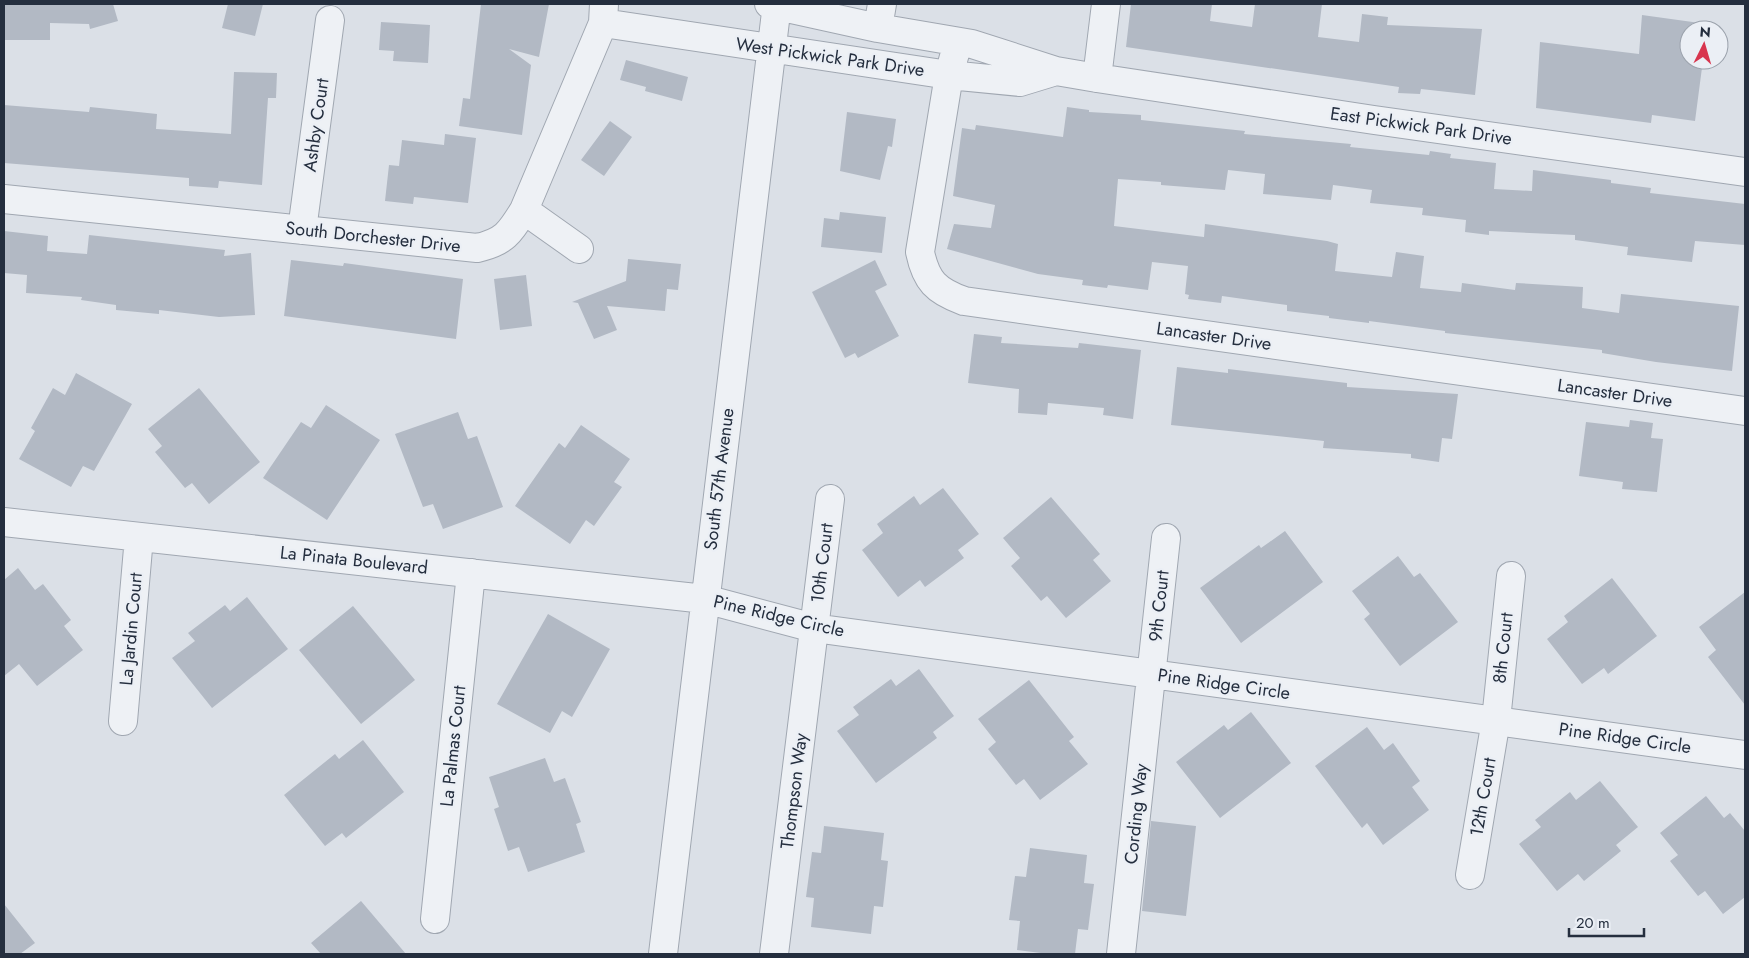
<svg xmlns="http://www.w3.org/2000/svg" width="1749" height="958" font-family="Jost,sans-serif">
<rect width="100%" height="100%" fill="#dbe0e7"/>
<!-- building -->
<path fill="#b2b9c4" d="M 4,4 L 113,4 L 118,21 L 90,29 L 89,24 L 50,23 L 50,40 L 4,40 Z
M 228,4 L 263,4 L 255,36 L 222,28 Z
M 481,4 L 549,4 L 539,57 L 509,49 L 531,65 L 522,135 L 459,126 L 463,98 L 470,99 Z
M 1131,4 L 1212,4 L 1210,21 L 1252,27 L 1255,4 L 1322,4 L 1318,37 L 1359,42 L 1362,14 L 1388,17 L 1387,25 L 1482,29 L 1475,95 L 1421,89 L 1420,94 L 1398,93 L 1399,87 L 1126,47 Z
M 1642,15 L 1707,24 L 1706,30 L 1689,30 L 1689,60 L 1703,60 L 1695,121 L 1652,115 L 1651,123 L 1536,108 L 1540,42 L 1639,54 Z
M 381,22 L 430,25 L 428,63 L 393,61 L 394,51 L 379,50 Z
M 626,60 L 688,77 L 682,101 L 645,91 L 646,87 L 620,80 Z
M 234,72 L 277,73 L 276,98 L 268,98 L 262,185 L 219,181 L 218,188 L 189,186 L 189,178 L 4,163 L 4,105 L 89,112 L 90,107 L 157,114 L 156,129 L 231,134 Z
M 1067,107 L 1089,110 L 1089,112 L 1141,115 L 1141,120 L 1245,131 L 1244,134 L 1351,144 L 1350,147 L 1429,155 L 1430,151 L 1451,154 L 1450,158 L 1496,163 L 1494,189 L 1532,191 L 1533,170 L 1611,180 L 1611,183 L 1651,188 L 1650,193 L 1745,204 L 1745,245 L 1695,241 L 1692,262 L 1627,255 L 1628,247 L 1575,240 L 1575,235 L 1489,231 L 1489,235 L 1465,232 L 1466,220 L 1422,215 L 1423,208 L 1370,203 L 1372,190 L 1333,185 L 1331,200 L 1263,194 L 1265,174 L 1228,170 L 1225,190 L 1161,185 L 1161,182 L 1118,179 L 1114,226 L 1204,237 L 1205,224 L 1327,241 L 1338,244 L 1335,271 L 1392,277 L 1396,252 L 1424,256 L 1420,288 L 1461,292 L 1462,283 L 1515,290 L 1516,283 L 1583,287 L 1582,308 L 1619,313 L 1621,294 L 1739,306 L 1732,371 L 1656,362 L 1602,353 L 1602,350 L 1445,333 L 1445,331 L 1369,321 L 1369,323 L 1329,318 L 1329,316 L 1287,311 L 1287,305 L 1222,296 L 1221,303 L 1188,299 L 1189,295 L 1185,294 L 1188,266 L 1152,262 L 1148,290 L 1108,285 L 1107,288 L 1082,285 L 1083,280 L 1038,274 L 947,249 L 954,224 L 991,228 L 995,205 L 953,196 L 962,128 L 975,130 L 976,125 L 1063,137 Z
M 847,112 L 896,119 L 892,147 L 888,146 L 880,180 L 840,171 Z
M 610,121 L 632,137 L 604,176 L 581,160 Z
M 445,134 L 476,138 L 468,203 L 414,197 L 413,204 L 385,201 L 389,165 L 399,166 L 402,140 L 444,145 Z
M 840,212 L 886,217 L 882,253 L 821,247 L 824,218 L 839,220 Z
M 4,231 L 48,236 L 47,251 L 87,254 L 89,235 L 225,250 L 224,256 L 251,253 L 255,315 L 219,317 L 159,310 L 159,314 L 116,310 L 116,305 L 81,300 L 82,297 L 26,293 L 27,275 L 4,273 Z
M 628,259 L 681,264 L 678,290 L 667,289 L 665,311 L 607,306 L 617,330 L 594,339 L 578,303 L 572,302 L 626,281 Z
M 291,260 L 343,266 L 344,263 L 463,279 L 456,339 L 284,316 Z
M 875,260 L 887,285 L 875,291 L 899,336 L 858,358 L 855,353 L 845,358 L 812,292 Z
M 526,275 L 532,326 L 500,330 L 494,279 Z
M 974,334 L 1002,337 L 1001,343 L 1078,348 L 1079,343 L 1141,350 L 1133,419 L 1103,415 L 1104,408 L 1048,403 L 1047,415 L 1018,413 L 1019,389 L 968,383 Z
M 1177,367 L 1228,373 L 1228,369 L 1347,383 L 1347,387 L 1458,394 L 1452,439 L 1442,438 L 1439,462 L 1411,458 L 1411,454 L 1323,448 L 1324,441 L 1171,425 Z
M 76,373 L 132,404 L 94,471 L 83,466 L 71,487 L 19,459 L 35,431 L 31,428 L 53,388 L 65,395 Z
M 199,388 L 260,462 L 209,504 L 192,483 L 185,488 L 155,452 L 162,446 L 148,429 Z
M 326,405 L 380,440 L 327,520 L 263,478 L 301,422 L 311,428 Z
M 458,412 L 468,439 L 477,436 L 503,507 L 443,529 L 433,504 L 423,507 L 395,434 Z
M 1630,420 L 1653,423 L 1651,438 L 1663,439 L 1657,492 L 1622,489 L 1623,482 L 1579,476 L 1586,422 L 1629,427 Z
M 581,425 L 630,459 L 614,482 L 622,487 L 594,526 L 586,520 L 570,544 L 515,506 L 559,443 L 565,448 Z
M 943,488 L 979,534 L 958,550 L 964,558 L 925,587 L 920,580 L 898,597 L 862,550 L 883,533 L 877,524 L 914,496 L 920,505 Z
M 1051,497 L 1100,554 L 1093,560 L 1111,581 L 1066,618 L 1047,596 L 1041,601 L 1011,566 L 1020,558 L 1003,538 Z
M 1285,531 L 1323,582 L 1241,643 L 1200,588 L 1259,545 L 1261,548 Z
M 1398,556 L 1414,577 L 1420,573 L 1458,622 L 1400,666 L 1364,619 L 1370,614 L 1352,591 Z
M 18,568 L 35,590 L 43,584 L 71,620 L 64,626 L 83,650 L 37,686 L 19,664 L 4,676 L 4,580 Z
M 1612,578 L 1657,636 L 1608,674 L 1604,668 L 1582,684 L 1547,639 L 1568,622 L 1564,616 Z
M 1745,592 L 1745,705 L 1708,657 L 1716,650 L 1699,627 Z
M 247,597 L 288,649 L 212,708 L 172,658 L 195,641 L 188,633 L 225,605 L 230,611 Z
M 353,606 L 415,680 L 361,724 L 299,650 Z
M 548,614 L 610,649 L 572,717 L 562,711 L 550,733 L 497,704 Z
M 919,669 L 954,716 L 933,732 L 937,738 L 876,783 L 837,731 L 859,715 L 853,707 L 891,679 L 896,686 Z
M 1029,680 L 1074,737 L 1069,741 L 1088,764 L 1040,800 L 1024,779 L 1016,785 L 988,749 L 996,742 L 978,719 Z
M 1251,712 L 1291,763 L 1220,818 L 1176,762 L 1224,725 L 1228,730 Z
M 1367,727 L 1384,750 L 1393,743 L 1420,781 L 1412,787 L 1429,810 L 1383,845 L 1367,823 L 1362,828 L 1315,766 Z
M 363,740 L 404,792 L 346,838 L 342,833 L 325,846 L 284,795 L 335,754 L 339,759 Z
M 545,758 L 554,782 L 565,778 L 581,822 L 576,824 L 585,852 L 528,872 L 519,847 L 508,851 L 494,809 L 499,807 L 489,777 Z
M 1600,781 L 1638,827 L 1616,845 L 1621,851 L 1584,881 L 1578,874 L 1557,891 L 1519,844 L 1541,827 L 1535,820 L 1570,792 L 1576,800 Z
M 1706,796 L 1724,818 L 1730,813 L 1745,831 L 1745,897 L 1723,914 L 1705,891 L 1698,896 L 1670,861 L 1678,855 L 1660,833 Z
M 1151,821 L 1196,826 L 1186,916 L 1142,911 Z
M 824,826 L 884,833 L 881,860 L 888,861 L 883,907 L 874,906 L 871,934 L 811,927 L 814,898 L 806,897 L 812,852 L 821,853 Z
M 1030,848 L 1087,855 L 1084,883 L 1094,884 L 1088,930 L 1078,929 L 1075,954 L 1049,954 L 1017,950 L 1020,921 L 1009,920 L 1015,876 L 1026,877 Z
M 361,901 L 406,954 L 321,954 L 311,943 Z
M 4,904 L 35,943 L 20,954 L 4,954 Z"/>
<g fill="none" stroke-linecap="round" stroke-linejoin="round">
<!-- minor casing -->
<g stroke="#a0a7b1" stroke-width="30">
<path id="minor" d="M 769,4 L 878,28 L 972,44 L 1056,71 L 1097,78 L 1374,120 L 1745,172
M 603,23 L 949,75 L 1020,82 L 1056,71
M 878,28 L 882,4
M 958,42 L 949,75 L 920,252 C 926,281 936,291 964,301 L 1745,411
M 1097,78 L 1106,4
M 4,199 L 477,248 C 504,242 510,233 524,210 L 603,23 L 604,4
M 524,210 L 579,249
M 302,230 L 330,20
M 4,522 L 705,599 L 814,628 L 1745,755
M 123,721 L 139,537
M 1470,875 L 1496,720 L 1511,576
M 435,919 L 471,573
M 663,954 L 777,4
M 774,954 L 830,499
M 1121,954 L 1166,538"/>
</g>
<!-- minor -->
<use href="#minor" stroke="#eef1f5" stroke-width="28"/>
</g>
<g text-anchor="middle" stroke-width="4.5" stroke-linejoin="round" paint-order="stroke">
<!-- street labels -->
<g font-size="18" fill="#242e3e" stroke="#ebeff5">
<text transform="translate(830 57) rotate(8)" y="6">West Pickwick Park Drive</text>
<text transform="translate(316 125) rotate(-82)" y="6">Ashby Court</text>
<text transform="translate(1421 126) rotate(8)" y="6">East Pickwick Park Drive</text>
<text transform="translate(373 237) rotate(6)" y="6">South Dorchester Drive</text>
<text transform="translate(1214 336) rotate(8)" y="6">Lancaster Drive</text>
<text transform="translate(1615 393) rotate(8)" y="6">Lancaster Drive</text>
<text transform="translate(719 479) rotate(-83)" y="6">South 57th Avenue</text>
<text transform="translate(354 560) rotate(6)" y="6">La Pinata Boulevard</text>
<text transform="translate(822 563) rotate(-83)" y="6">10th Court</text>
<text transform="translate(1159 606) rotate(-84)" y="6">9th Court</text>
<text transform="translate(779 616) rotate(13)" y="6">Pine Ridge Circle</text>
<text transform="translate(131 629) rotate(-85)" y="6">La Jardin Court</text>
<text transform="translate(1503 648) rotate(-84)" y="6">8th Court</text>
<text transform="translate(1224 684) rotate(8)" y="6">Pine Ridge Circle</text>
<text transform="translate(1625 738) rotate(8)" y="6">Pine Ridge Circle</text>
<text transform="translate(453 746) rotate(-84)" y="6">La Palmas Court</text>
<text transform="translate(794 791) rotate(-83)" y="6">Thompson Way</text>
<text transform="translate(1483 797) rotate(-80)" y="6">12th Court</text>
<text transform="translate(1136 814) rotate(-84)" y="6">Cording Way</text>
</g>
</g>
<!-- border -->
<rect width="1749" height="958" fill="none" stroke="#242e3e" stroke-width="10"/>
<!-- north arrow -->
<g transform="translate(1704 45) rotate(5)"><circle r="24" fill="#ebeff5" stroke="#9ba2ac"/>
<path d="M0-4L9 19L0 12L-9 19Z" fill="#d8354e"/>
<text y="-8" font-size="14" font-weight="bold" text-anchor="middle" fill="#242e3e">N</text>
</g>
<!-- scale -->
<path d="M1569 928v8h75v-8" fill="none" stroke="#242e3e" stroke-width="2.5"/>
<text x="1576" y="928" font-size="15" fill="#242e3e" stroke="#ebeff5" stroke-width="4" paint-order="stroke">20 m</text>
</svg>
